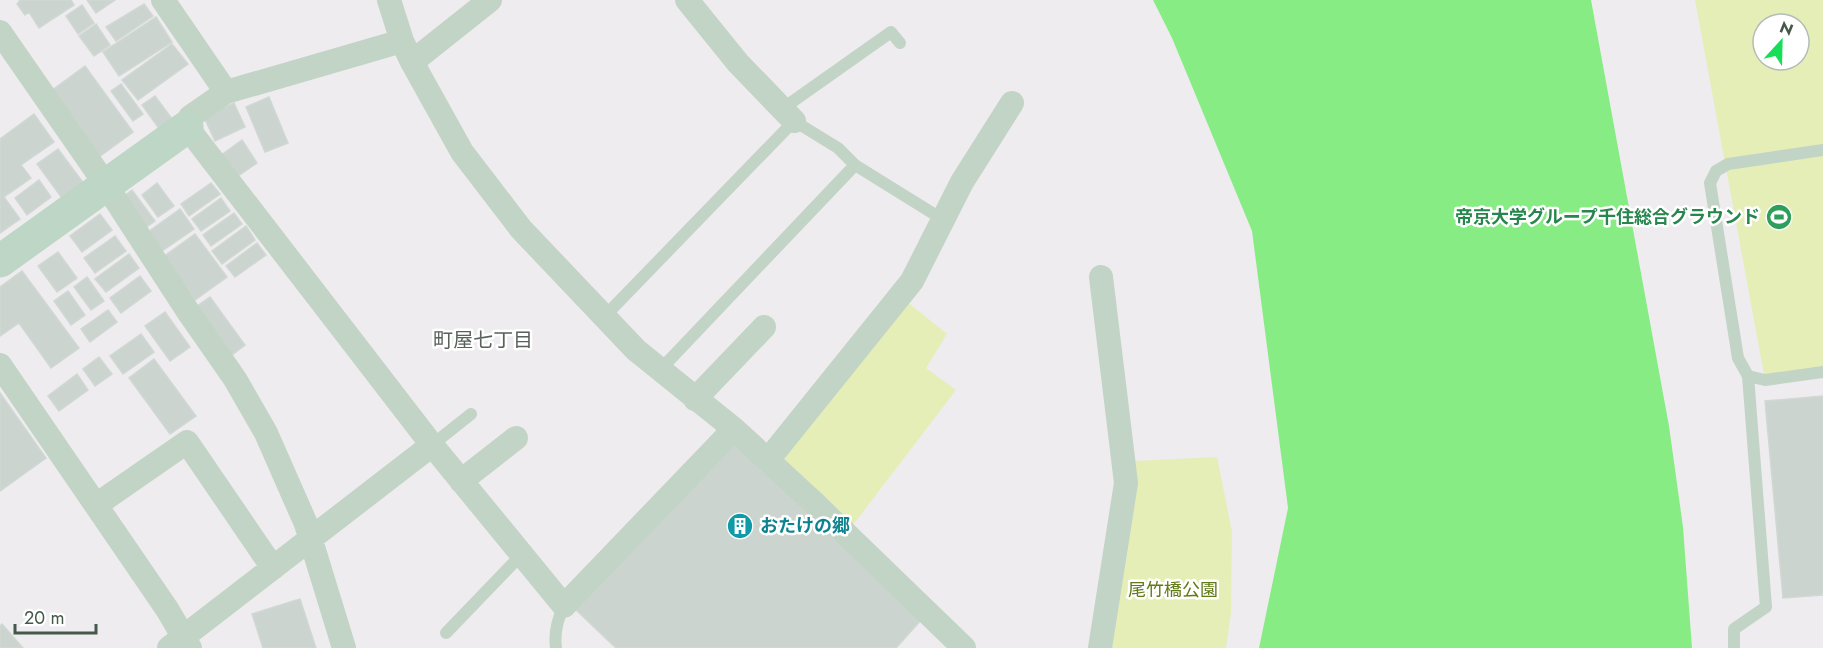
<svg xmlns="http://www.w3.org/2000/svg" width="1823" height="648" font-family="Jost,'Noto Sans JP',sans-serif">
<rect width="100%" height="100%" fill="#eeecef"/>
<!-- green -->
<path fill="#e6eeb8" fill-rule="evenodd" d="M 1695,0 L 1823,0 L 1823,375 L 1765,380 ZM 1763,24 L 1799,24 L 1799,60 L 1763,60 Z
M 906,301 L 947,334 L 926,368 L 956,390 L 853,525 L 782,462 Z
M 1217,457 L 1232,532 L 1231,613 L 1226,648 L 1106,648 L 1134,461 Z"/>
<!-- water -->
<path fill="#88ec85" d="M 1153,0 L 1591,0 L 1669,426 L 1683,527 L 1692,648 L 1259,648 L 1288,508 L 1252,231 L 1172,38 Z"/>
<!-- building -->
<path fill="#cbd4ce" stroke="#d0d8d4" stroke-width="1.5" d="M 20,0 L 71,0 L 74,5 L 39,28 L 29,12 L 25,15 L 17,4 Z
M 87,0 L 115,0 L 96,13 Z
M 144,4 L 153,16 L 116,41 L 106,27 Z
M 82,5 L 94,23 L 78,34 L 66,16 Z
M 156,17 L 172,42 L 119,76 L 103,52 Z
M 96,24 L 110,45 L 94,56 L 79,36 Z
M 172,44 L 188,64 L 138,100 L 122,80 Z
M 85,66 L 133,132 L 99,157 L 51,91 Z
M 121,84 L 143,114 L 133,121 L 111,91 Z
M 155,96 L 173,120 L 160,130 L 142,105 Z
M 269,97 L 288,143 L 265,152 L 246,107 Z
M 234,103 L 245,127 L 215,141 L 204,117 Z
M 34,114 L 54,142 L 21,165 L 31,178 L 4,197 L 20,219 L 0,233 L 0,139 Z
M 242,140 L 257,163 L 235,178 L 220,156 Z
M 58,149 L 85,185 L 64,201 L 37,164 Z
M 39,180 L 51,197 L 27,215 L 15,198 Z
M 157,183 L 174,206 L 158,217 L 142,195 Z
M 211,183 L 220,194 L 189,216 L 181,204 Z
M 132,190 L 155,221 L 142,230 L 120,199 Z
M 221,198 L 230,211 L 201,231 L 192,219 Z
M 180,209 L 194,229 L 162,251 L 148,232 Z
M 234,213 L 242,224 L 211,246 L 203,235 Z
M 100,214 L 112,230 L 82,252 L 70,236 Z
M 246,226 L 255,240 L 222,264 L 212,251 Z
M 195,234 L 227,277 L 195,300 L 163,257 Z
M 115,236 L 126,251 L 95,273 L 84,258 Z
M 257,243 L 266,255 L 235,277 L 226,266 Z
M 58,252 L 77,278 L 57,292 L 38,266 Z
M 129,254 L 139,268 L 106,292 L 95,279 Z
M 22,271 L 79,348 L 51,368 L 19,323 L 0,336 L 0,287 Z
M 140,276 L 151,291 L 121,313 L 110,298 Z
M 87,277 L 104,301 L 91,310 L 74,287 Z
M 68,291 L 85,315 L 71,325 L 54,301 Z
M 210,297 L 245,345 L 228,358 L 193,309 Z
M 108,310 L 117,322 L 90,342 L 81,329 Z
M 165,312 L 190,347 L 170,361 L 145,326 Z
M 141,334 L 154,352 L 123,374 L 110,356 Z
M 99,357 L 112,374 L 95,386 L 83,369 Z
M 154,359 L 196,416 L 170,434 L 129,378 Z
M 77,374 L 88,390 L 59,411 L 48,396 Z
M 0,393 L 46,458 L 0,491 Z
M 1823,396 L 1823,595 L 1783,598 L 1765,401 Z
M 735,443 L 922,619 L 896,648 L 616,648 L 576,610 Z
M 300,599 L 316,648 L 263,648 L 252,614 Z
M 2,624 L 23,648 L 0,648 L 0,626 Z"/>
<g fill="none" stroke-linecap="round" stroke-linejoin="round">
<!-- lane -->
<path stroke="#c2d4c6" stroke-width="12" d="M 782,109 L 891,32 L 900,43
M 1823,150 L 1728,164 L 1716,171 L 1710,183 L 1738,358 L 1748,376 L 1765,380 L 1823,372
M 604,317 L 794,121 L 838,148 L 855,165 L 942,219
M 660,370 L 855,165
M 432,445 L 471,414
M 446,633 L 522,554
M 556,648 C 554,633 557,620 564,606
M 1734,648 L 1734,629 L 1766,607 L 1748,376"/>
<!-- street -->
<path stroke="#c2d4c6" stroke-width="24" d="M 163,0 L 226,92
M 389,0 L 402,41
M 490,0 L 412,62 L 402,41 L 226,92 L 190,117 L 187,127 L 432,445 L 564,606 L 734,429
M 687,0 L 738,63 L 794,121
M 0,32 L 106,185 L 189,313 L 235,379 L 266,433 L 306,524 L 344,648
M 412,62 L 462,152 L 521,229 L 636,350 L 734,429 L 811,500 L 964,648
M 0,365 L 167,609 L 190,648
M 695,399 L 764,327
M 768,460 L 912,281 L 962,182 L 1012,103
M 461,481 L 516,438
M 96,505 L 187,442 L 273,568
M 169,648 L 432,445
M 1100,648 L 1126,483 L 1101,277"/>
<!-- secondary -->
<path stroke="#bed6c5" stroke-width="33" d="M 0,261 L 187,127"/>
</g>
<!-- icons -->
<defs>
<g id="stadium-disc" transform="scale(1.35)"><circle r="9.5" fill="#2e9e5b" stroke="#fff"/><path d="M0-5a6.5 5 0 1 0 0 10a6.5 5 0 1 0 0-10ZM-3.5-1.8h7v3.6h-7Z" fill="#fff"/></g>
<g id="building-disc" transform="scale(1.35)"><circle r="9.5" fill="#0f9aa8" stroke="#fff"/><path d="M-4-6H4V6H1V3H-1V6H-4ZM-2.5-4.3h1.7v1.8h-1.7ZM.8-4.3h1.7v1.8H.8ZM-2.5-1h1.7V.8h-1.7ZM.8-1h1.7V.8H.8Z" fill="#fff"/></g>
</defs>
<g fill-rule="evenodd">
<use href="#stadium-disc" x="1779" y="217"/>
<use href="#building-disc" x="740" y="526"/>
</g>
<g text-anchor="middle" stroke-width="5" stroke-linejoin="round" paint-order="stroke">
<!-- leisure labels -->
<g font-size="18" font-weight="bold" fill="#27864d" stroke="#fff" text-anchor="end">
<text x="1760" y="223">帝京大学グループ千住総合グラウンド</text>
</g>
<!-- culture labels -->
<g font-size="18" font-weight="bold" fill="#0d838f" stroke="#fff" text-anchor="start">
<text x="760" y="532">おたけの郷</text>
</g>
<!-- park labels -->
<g font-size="18" fill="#607a15" stroke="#fff">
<text x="1173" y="596">尾竹橋公園</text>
</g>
<!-- neighbourhood labels -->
<g font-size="20" fill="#59615b" stroke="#fff">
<text x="483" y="347">町屋七丁目</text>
</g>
</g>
<!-- north arrow -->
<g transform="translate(1781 42) rotate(22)"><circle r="28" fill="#ffffff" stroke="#b4bdb6" stroke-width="1.5"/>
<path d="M0-4.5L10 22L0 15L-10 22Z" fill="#17de58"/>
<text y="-9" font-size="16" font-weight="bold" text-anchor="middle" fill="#445949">N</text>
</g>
<!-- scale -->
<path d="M15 624v9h81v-9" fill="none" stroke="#445949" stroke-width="3"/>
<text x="24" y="624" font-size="18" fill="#445949" stroke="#ffffff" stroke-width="4.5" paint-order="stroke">20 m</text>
</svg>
